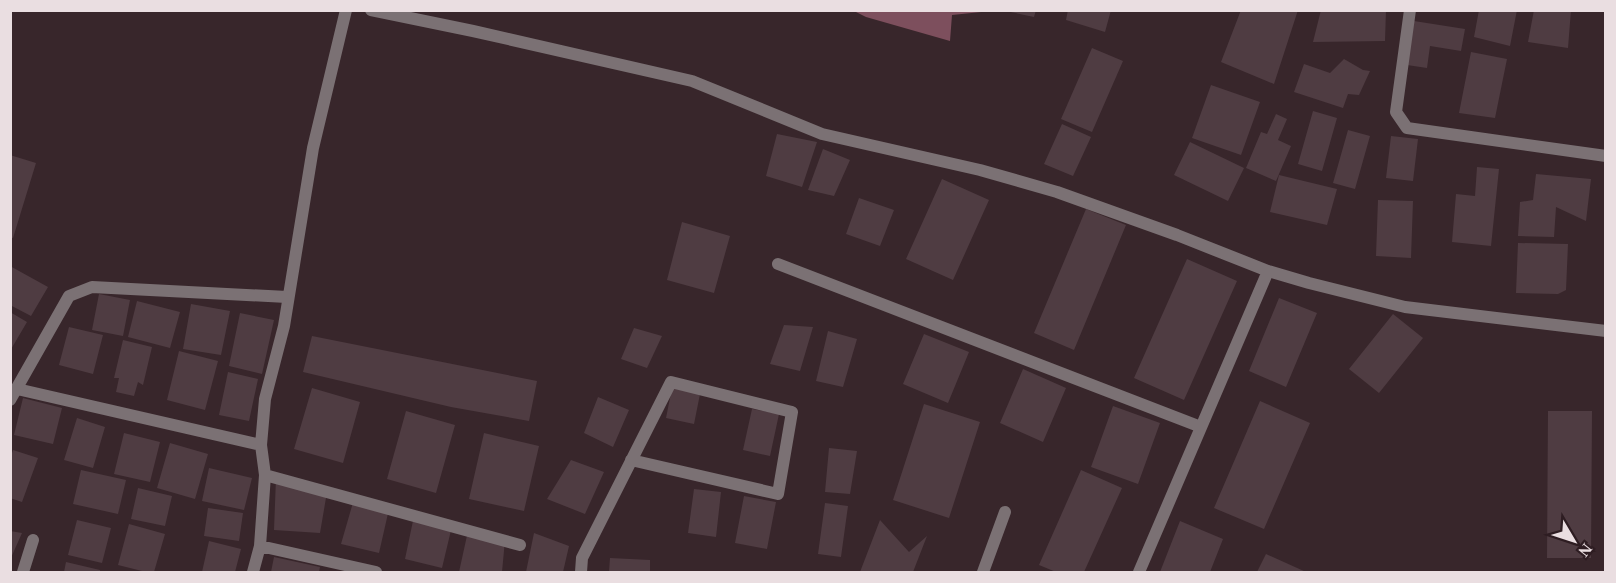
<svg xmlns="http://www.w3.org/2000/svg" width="1616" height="583" font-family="Georgia,serif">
<rect width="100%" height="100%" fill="#38262b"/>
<!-- forest -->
<path fill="#7d4f5d" d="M 854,11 L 854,10 L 991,11 L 952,15 L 950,41 L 866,17 Z"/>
<!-- building -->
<path fill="#4f3c42" d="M 1001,10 L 1036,10 L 1034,17 Z
M 1068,10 L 1111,10 L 1105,32 L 1066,20 Z
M 1241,10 L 1298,10 L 1274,84 L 1221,62 Z
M 1321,10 L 1386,10 L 1385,41 L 1313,42 Z
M 1479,10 L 1517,10 L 1510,46 L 1474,37 Z
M 1534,10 L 1571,10 L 1568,48 L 1528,42 Z
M 1414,21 L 1465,29 L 1461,51 L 1430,46 L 1427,68 L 1407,65 Z
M 1092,48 L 1123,61 L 1092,132 L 1061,119 Z
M 1471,52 L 1507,59 L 1495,118 L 1459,113 Z
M 1344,59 L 1363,70 L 1370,71 L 1359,95 L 1348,94 L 1343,108 L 1294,92 L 1304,64 L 1330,73 Z
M 1211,85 L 1260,102 L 1241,155 L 1192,138 Z
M 1313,111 L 1337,118 L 1322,171 L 1298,164 Z
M 1276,114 L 1287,119 L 1278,140 L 1291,146 L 1276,181 L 1246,168 L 1261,132 L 1267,134 Z
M 1062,124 L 1091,137 L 1073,176 L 1044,164 Z
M 1348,130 L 1370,136 L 1355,189 L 1333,183 Z
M 777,134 L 817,142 L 802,187 L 766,176 Z
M 1391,136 L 1418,139 L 1413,181 L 1386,178 Z
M 1190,142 L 1244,168 L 1228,201 L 1174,175 Z
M 823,149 L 850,160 L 834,196 L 808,190 Z
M 10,155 L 36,163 L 13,238 L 10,237 Z
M 1477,167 L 1499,169 L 1491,246 L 1452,242 L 1456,194 L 1475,196 Z
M 1536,174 L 1591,179 L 1586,221 L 1556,207 L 1554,237 L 1518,236 L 1520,202 L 1533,200 Z
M 1279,175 L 1337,189 L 1327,225 L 1270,212 Z
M 942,179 L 989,200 L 953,280 L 906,259 Z
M 859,198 L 894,210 L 880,246 L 846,234 Z
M 1378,200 L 1413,201 L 1411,258 L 1376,256 Z
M 1086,209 L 1126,225 L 1074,350 L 1034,333 Z
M 682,222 L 730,236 L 714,293 L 667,280 Z
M 1518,243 L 1568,244 L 1566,290 L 1558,294 L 1516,293 Z
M 1187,259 L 1237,281 L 1184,400 L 1134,378 Z
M 10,266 L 48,287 L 31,316 L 10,305 Z
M 99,294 L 130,300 L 123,336 L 92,330 Z
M 1279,298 L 1317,313 L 1286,387 L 1249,371 Z
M 137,301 L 180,312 L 170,348 L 128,337 Z
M 191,304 L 230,311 L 221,355 L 183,349 Z
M 10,312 L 27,322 L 10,351 Z
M 240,313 L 274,320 L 262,374 L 229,366 Z
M 1393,314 L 1423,338 L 1379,393 L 1349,369 Z
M 784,325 L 813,327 L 800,371 L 770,364 Z
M 69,327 L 103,335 L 93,374 L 59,365 Z
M 634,328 L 662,336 L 647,368 L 621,359 Z
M 828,331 L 857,339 L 843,387 L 816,381 Z
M 924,334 L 969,352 L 948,403 L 903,384 Z
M 312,336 L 537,381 L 529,421 L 451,407 L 303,372 Z
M 123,340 L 152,347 L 143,385 L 138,382 L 134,396 L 116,392 L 119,378 L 114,378 Z
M 179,351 L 218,361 L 205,410 L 167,400 Z
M 1023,369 L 1066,388 L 1043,442 L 1000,423 Z
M 228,372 L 258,379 L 249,421 L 219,415 Z
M 312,388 L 360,402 L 343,463 L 294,449 Z
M 672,388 L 700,394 L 694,424 L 666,418 Z
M 598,397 L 629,410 L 613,447 L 584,433 Z
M 23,398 L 62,408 L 53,444 L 14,435 Z
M 1260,401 L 1310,423 L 1264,529 L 1214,508 Z
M 924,404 L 980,422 L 949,518 L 893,500 Z
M 1113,406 L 1160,423 L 1138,484 L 1091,467 Z
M 752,409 L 779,414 L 770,456 L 743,450 Z
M 406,411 L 455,425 L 436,493 L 387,479 Z
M 1548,411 L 1592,411 L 1591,558 L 1547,558 Z
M 77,418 L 105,427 L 93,468 L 64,460 Z
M 124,433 L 160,442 L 150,482 L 114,474 Z
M 484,433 L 539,446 L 524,511 L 469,499 Z
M 170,443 L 208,454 L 195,499 L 157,488 Z
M 829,448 L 857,451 L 850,494 L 825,492 Z
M 13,450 L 38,458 L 22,502 L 10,498 L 10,459 Z
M 571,460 L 604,472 L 585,514 L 547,499 Z
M 209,468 L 252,478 L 244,510 L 202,501 Z
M 81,470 L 126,480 L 118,514 L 73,504 Z
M 1081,470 L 1122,488 L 1084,572 L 1056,572 L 1039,565 Z
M 276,478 L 327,492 L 320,533 L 274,530 Z
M 138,488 L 172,496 L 165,526 L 131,519 Z
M 694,489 L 721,492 L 716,537 L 688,533 Z
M 744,496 L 776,502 L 767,549 L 735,543 Z
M 354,499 L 389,509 L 379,553 L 341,544 Z
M 825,503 L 848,506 L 841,557 L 818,554 Z
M 208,508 L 243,513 L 239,541 L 204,536 Z
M 414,516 L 452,526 L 442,568 L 405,559 Z
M 77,520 L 111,528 L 102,563 L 68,555 Z
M 880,520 L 909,552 L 927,536 L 913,572 L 860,572 Z
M 1180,521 L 1223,539 L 1210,572 L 1160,572 Z
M 129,524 L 165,534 L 154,572 L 146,572 L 118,565 Z
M 10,531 L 22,533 L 10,560 Z
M 468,531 L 505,540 L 502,572 L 459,572 Z
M 534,533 L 569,546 L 563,572 L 526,572 Z
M 209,541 L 241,549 L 235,572 L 202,572 Z
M 1266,554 L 1306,572 L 1257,572 Z
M 274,557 L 320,567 L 319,572 L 271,572 Z
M 610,558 L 650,560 L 650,572 L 609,572 Z
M 66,562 L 100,570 L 100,572 L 64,572 Z"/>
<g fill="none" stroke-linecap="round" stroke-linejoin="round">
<!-- minor -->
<path stroke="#7b7174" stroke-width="12" d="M 371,10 L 473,31 L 692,81 L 822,134 L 980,170 L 1057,192 L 1177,235 L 1268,271 L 1309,283 L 1405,307 L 1606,331
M 1410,10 L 1396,112 L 1407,128 L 1606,156
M 778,264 L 1201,427
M 17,389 L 261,445
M 10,400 L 69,296 L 92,287 L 287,297
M 265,475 L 520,545
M 260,546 L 376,572
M 23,572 L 33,540
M 253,572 L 260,546 L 265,475 L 261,445 L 265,399 L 284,326 L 313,148 L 346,10
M 581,572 L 582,558 L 671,382 L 792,412 L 778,494 L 631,460
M 983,572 L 1005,512
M 1139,572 L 1268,271"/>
</g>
<!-- border -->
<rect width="1616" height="583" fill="none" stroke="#eadee1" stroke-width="24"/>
<!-- north arrow -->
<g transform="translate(1574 541) rotate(129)" stroke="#2e1d22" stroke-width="4.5" paint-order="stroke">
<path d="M0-4.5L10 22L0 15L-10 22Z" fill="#eadee1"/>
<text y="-9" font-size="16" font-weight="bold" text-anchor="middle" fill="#eadee1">N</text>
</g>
</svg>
